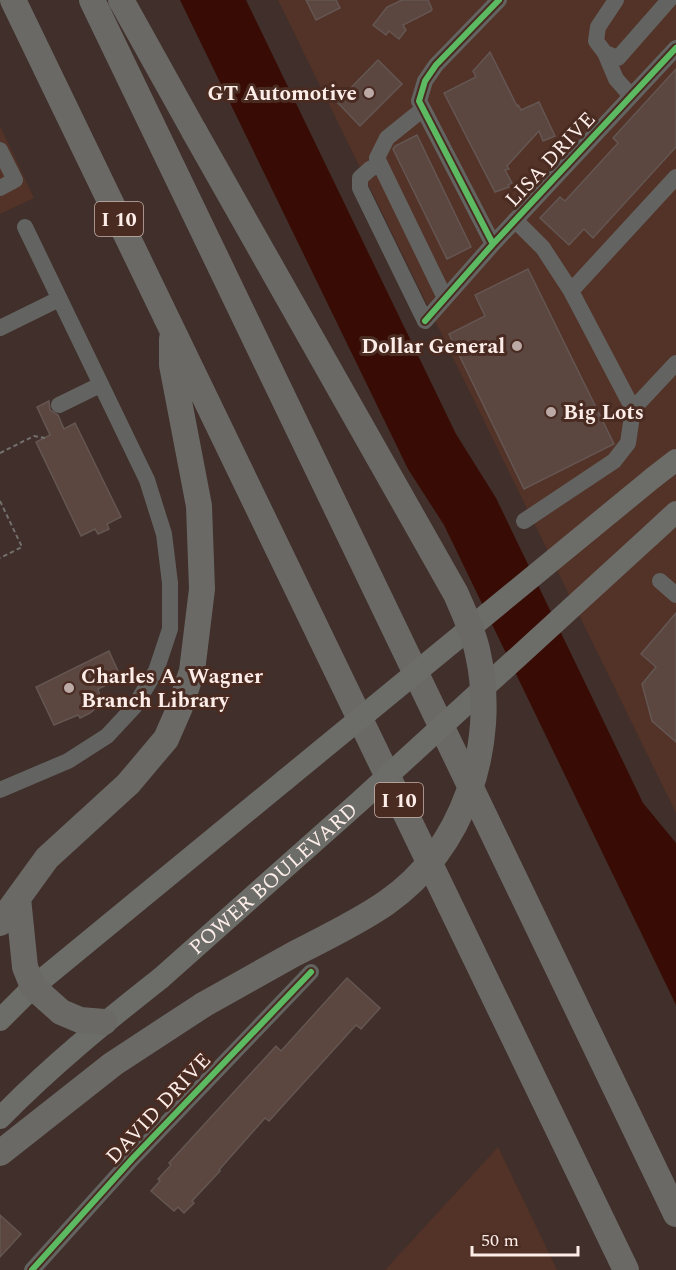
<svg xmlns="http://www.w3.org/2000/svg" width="676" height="1270" font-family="Spectral,serif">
<rect width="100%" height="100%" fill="#402f2a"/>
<!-- built -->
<path fill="#533227" d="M 278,0 L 676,0 L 676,813 Z
M 0,126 L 34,198 L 0,214 Z
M 498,1147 L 557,1270 L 385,1270 Z"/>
<!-- water -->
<path fill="#380c04" d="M 180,0 L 246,0 L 456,434 L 496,498 L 643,803 L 676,843 L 676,1005 L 444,525 L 408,469 Z"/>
<!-- building -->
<path fill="#5b4740" stroke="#645652" stroke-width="1.5" d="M 306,0 L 336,0 L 340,8 L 316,20 Z
M 402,0 L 428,0 L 432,9 L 431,11 L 403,25 L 406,30 L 399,39 L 389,31 L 386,35 L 373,25 L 387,7 Z
M 490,52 L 517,106 L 518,105 L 521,110 L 539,102 L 555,136 L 543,141 L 539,131 L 507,166 L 509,169 L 505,170 L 512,183 L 508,185 L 509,187 L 495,192 L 444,93 L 476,77 L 473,71 Z
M 378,60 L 402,84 L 360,126 L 337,102 Z
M 676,69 L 676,147 L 593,238 L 584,229 L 569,245 L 540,218 L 560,197 L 565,201 L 618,143 L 613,138 Z
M 417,135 L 471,247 L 447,259 L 393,149 L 395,146 Z
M 528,269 L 614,444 L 524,489 L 449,334 L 485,316 L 475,295 Z
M 49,401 L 50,410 L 58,415 L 64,429 L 75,423 L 121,517 L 107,524 L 109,529 L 98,534 L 95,529 L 81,536 L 36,442 L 50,435 L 37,407 Z
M 676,613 L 676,742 L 652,721 L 642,684 L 656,667 L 641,654 Z
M 109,651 L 121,678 L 98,689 L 102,703 L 90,713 L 80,718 L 78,715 L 54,725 L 36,687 Z
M 347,978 L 380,1008 L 361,1029 L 356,1025 L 269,1121 L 265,1118 L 219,1170 L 220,1171 L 192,1201 L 194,1203 L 184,1213 L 178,1207 L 174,1211 L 151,1191 L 160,1181 L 158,1179 L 171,1165 L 169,1163 L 276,1046 L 281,1051 Z
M 0,1215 L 21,1234 L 0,1257 Z"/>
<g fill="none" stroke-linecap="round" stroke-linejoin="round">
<!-- path -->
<path stroke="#73706e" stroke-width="2" stroke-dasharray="4.5 3" stroke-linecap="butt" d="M 0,453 L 34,436 L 45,438
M 0,501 L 22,547 L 0,558"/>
<!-- minor -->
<path stroke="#636461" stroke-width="16" d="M 616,0 L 598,27 L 596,41 L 605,53 L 618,58 L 669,0
M 605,53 L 616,79 L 631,96
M 423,109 L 387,138 L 377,158 L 445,298
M 0,150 L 15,180 L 0,188
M 380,164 L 370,169 L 360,178 L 360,188 L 425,321 L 493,244 L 676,48
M 676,177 L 571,291 L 633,409 L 676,363
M 515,220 L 543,248 L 571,291
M 493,244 L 419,101 L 425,81 L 436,65 L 499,0
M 0,328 L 59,299
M 59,405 L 100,385
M 524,521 L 614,461 L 628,443 L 633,409
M 660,581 L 676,595
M 0,790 L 68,761 L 107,736 L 134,707 L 156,671 L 170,629 L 170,583 L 164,534 L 147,480 L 25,227
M 32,1270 L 132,1159 L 311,972"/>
<!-- major -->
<path stroke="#6c6c68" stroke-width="22" d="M 654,477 L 676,460
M 650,536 L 676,512
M 0,1020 L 33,987 L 285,780
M 0,1118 C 50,1067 105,1022 161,978"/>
<!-- highway -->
<path stroke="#6a6965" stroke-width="26" d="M 13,0 L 626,1270
M 92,0 L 676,1214
M 121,0 L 194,131
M 18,898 L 25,967 L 33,987 L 61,1012 L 80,1020 L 104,1022
M 0,923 L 47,858 L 128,784 L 166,739 L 180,707 L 192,671 L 202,589 L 199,506 L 172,365 L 172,339
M 0,1153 L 113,1064 L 203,1005"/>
<!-- major-bridge -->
<g stroke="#6c6c68" stroke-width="22">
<path d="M 285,780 L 654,477"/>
<path id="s1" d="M 161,978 L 359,802 L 650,536"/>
</g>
<!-- highway-bridge -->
<path stroke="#6a6965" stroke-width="26" d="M 194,131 L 456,594 C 464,613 474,633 478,654 C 498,745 464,849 386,903 C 357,923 325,938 294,954 C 264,971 233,988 203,1005"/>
<!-- cycleway casing -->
<g stroke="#492b21" stroke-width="10">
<path id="cycleway" d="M 493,244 L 419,101 L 425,81 L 436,65 L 499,0
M 425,321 L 493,244 L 676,48
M 32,1270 L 132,1159 L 311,972"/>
</g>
<!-- cycleway -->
<use href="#cycleway" stroke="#5cba63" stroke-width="6"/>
</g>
<!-- markers -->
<g fill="#bbaaa6" stroke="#492b21" stroke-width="2">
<circle cx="369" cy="93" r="6"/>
<circle cx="517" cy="346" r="6"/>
<circle cx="551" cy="412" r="6"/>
<circle cx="69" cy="688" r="6"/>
</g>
<g text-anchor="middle" stroke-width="6" stroke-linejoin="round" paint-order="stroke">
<!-- shield labels -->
<g fill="#492b21" stroke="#c7b3ac" stroke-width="1.5">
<rect x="95" y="202" width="48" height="34" rx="4.5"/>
<rect x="375" y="783" width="48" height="34" rx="4.5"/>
</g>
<g font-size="20" font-weight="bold" fill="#fdede8">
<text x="119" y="226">I 10</text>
<text x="399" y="807">I 10</text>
</g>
<!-- poi labels -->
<g font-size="21" font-weight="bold" fill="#fdede8" stroke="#492b21" text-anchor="end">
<text x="357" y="100">GT Automotive</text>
<text x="505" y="353">Dollar General</text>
<text x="563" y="419" text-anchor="start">Big Lots</text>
<text x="81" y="683" text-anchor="start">Charles A. Wagner<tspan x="81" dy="24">Branch Library</tspan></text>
</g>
<!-- street labels -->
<g font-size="21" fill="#fdede8" stroke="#492b21">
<text transform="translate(550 159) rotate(-47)" y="7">LISA DRIVE</text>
<text dy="7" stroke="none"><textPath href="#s1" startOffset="150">POWER BOULEVARD</textPath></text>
<text transform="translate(158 1108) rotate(-47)" y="7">DAVID DRIVE</text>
</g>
</g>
<!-- scale -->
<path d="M472 1246v9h106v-9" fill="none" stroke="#fdede8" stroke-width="3"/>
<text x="481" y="1246" font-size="18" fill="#fdede8" stroke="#492b21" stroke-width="4.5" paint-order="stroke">50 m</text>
</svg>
